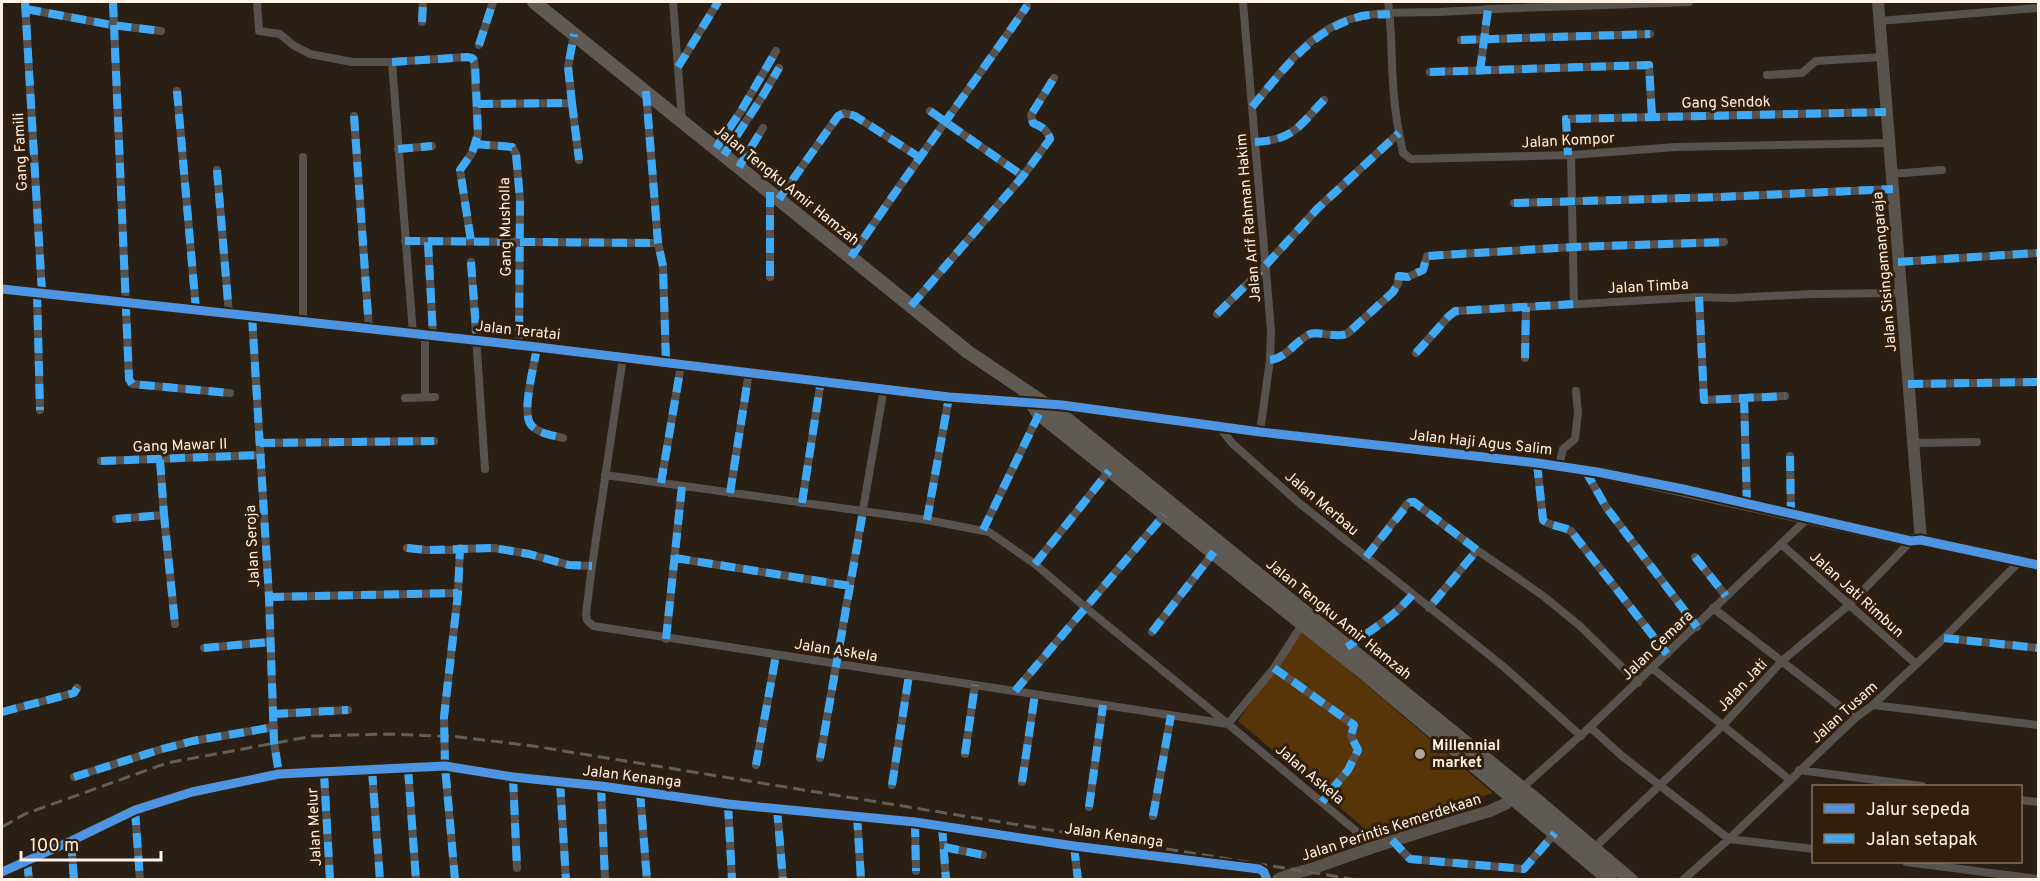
<svg xmlns="http://www.w3.org/2000/svg" width="2040" height="881" font-family="Overpass,sans-serif">
<rect width="100%" height="100%" fill="#291f14"/>
<!-- green -->
<path fill="#573509" d="M 1302,630 L 1493,793 L 1370,833 L 1238,721 Z"/>
<g fill="none" stroke-linecap="round" stroke-linejoin="round">
<!-- street -->
<path stroke="#57524e" stroke-width="8" d="M 25,2 L 42,293
M 113,2 L 129,379 L 132,384 L 230,393
M 257,2 L 259,31 L 280,34 L 293,45 L 310,54 L 352,62 L 392,62 L 467,57 L 474,59 L 478,134 L 472,153 L 460,170 L 471,241
M 673,2 L 682,121
M 1243,2 L 1271,330 L 1270,360 L 1260,432
M 1388,2 C 1392,28 1391,55 1393,82 C 1394,106 1398,130 1403,153 L 1411,159 L 1571,155 L 1676,147 L 1889,143
M 26,9 L 112,25 L 161,31
M 1879,21 L 2038,8
M 422,22 L 423,2
M 1461,40 L 1650,34
M 479,45 L 493,2
M 392,62 L 413,334
M 678,67 L 718,2
M 1480,71 L 1488,9
M 1430,72 L 1649,65 L 1652,117
M 1767,75 L 1802,73 L 1816,61 L 1882,57
M 177,91 L 196,310
M 646,91 L 658,243 L 663,266 L 666,363
M 572,103 L 579,160
M 478,104 L 572,103 L 568,67 L 574,34
M 1252,107 C 1276,79 1299,45 1332,27 C 1363,9 1405,13 1439,12 C 1522,7 1606,5 1689,2
M 930,111 L 1023,176
M 354,116 L 369,329
M 1255,142 C 1294,140 1299,126 1324,100
M 475,144 L 512,147 L 516,154 L 520,200 L 519,345
M 716,148 L 741,111 L 776,51
M 398,149 L 432,146
M 724,155 L 762,97 L 779,68
M 1568,155 L 1566,119 L 1886,112
M 1571,155 L 1574,304
M 303,157 L 303,322
M 739,167 L 763,128
M 217,170 L 229,314
M 1891,174 L 1942,170
M 770,192 L 770,277
M 779,199 L 838,116 L 844,113 L 855,116 L 919,157
M 1514,203 L 1720,197 L 1893,189
M 405,241 L 658,243
M 428,242 L 433,336
M 851,257 C 908,172 969,90 1027,6
M 471,262 L 485,469
M 1898,262 L 2037,253
M 2,289 L 537,347 L 949,397 L 1031,403
M 37,292 L 40,410
M 1699,297 L 1704,400 L 1785,396
M 911,306 L 1023,176 L 1050,139 C 1048,130 1042,127 1033,123 L 1031,115 L 1054,78
M 1217,314 L 1266,265 L 1317,209 L 1399,133
M 252,316 L 269,597 L 274,742 L 279,774
M 537,347 C 535,363 520,415 532,426 C 540,434 552,435 563,438
M 1416,353 L 1449,316 L 1458,311 L 1699,297 L 1730,298 L 1814,294 L 1901,293
M 623,357 L 592,566 L 586,614 L 587,620 L 593,626 L 1228,724 L 1374,846
M 1525,358 L 1526,307
M 1270,360 C 1287,358 1295,341 1310,334 C 1318,331 1334,338 1347,334 L 1393,292 L 1398,284 L 1399,276 L 1408,277 L 1423,270 L 1427,256 L 1573,247 L 1724,242
M 1908,384 L 2038,382
M 425,396 L 425,335
M 405,398 L 435,397
M 1744,398 L 1747,505
M 1221,427 L 1223,432 L 1232,443 L 1298,502 L 1504,667 L 1581,736
M 260,443 L 434,441
M 1913,443 L 1977,442
M 1790,456 L 1791,514
M 160,460 L 164,515
M 101,461 L 261,455
M 1537,463 L 1543,520 C 1549,526 1563,526 1571,531 L 1667,654
M 1559,466 L 1563,449 L 1575,439 L 1578,413 L 1576,391
M 1585,470 L 1606,507 L 1697,627
M 605,475 L 927,520 L 989,532 L 1035,564 L 1085,607 L 1228,724 L 1274,668 L 1305,620
M 661,483 L 681,365
M 730,493 L 749,372
M 802,503 L 821,380
M 116,519 L 164,515 L 175,624
M 927,520 L 949,397
M 983,530 L 1039,414
M 1781,544 L 1916,664
M 407,548 L 426,550 L 494,548 L 529,554 L 569,565 L 592,566
M 1366,557 L 1407,504 L 1414,502 L 1477,550 L 1542,595 L 1580,626 L 1638,683
M 1695,557 L 1726,596
M 675,558 L 850,586
M 1035,564 L 1109,471
M 269,597 L 458,593
M 1429,608 L 1477,550
M 1713,608 L 1855,718
M 1152,632 L 1214,552
M 1944,638 L 2038,648
M 666,639 L 682,486
M 1347,647 C 1370,631 1394,617 1412,595
M 204,648 L 269,642
M 1274,668 L 1354,725 L 1351,736 L 1358,750 L 1348,770 L 1322,802
M 1652,668 L 1790,780
M 1015,691 L 1164,515
M 1873,705 L 2038,725
M 2,712 L 74,693 L 77,688
M 273,714 L 348,710
M 1590,727 L 1622,756 L 1729,839 L 1814,849
M 965,754 L 975,685
M 820,758 L 884,388
M 756,765 L 776,655
M 408,769 L 416,880
M 372,770 L 380,880
M 1799,770 L 1922,786
M 324,773 L 330,880
M 74,777 L 162,749 L 193,741 L 274,727
M 513,777 L 517,868
M 560,782 L 566,880
M 1022,782 L 1035,694
M 892,785 L 909,675
M 601,786 L 605,880
M 1522,788 L 1590,727 L 1808,518
M 640,792 L 647,880
M 2020,800 L 2038,802
M 728,804 L 732,880
M 1089,807 L 1103,705
M 777,808 L 783,880
M 135,810 L 140,880
M 857,815 L 861,880
M 1153,816 L 1171,715
M 915,822 L 916,871
M 942,826 L 946,880
M 1392,840 L 1410,859 L 1524,869 L 1555,833
M 71,841 L 74,880
M 1074,846 L 1078,880
M 944,847 L 983,855
M 1594,848 L 1724,724 L 1783,660 L 1849,605 L 1911,541
M 27,861 L 29,880
M 1906,862 L 2038,879
M 2,872 L 71,841 L 135,810 L 192,792 L 279,774 L 445,766 L 513,777 L 601,786 L 728,804 L 915,822 L 1074,846 L 1259,869 L 1264,872 L 1267,880
M 455,880 L 445,766 L 444,717 L 458,593 L 460,548
M 1683,880 L 1729,839 L 1855,718 L 1873,705 L 1944,638 L 2020,561"/>
<!-- secondary -->
<path stroke="#59534e" stroke-width="12" d="M 1878,2 L 1921,540
M 1044,403 L 1260,432 L 1537,463 L 1597,472 L 1911,541 L 1921,540 L 2038,565
M 1277,880 C 1290,873 1304,872 1317,867 C 1374,846 1432,828 1490,811 L 1507,803 L 1519,791"/>
<!-- primary -->
<path stroke="#5f5a54" stroke-width="14" d="M 534,2 L 968,352 L 1063,416 L 1534,798 L 1631,880
M 1026,395 L 1039,414 L 1359,669 L 1610,880"/>
<!-- rail -->
<path stroke="#645e57" stroke-width="3" stroke-dasharray="12 6" stroke-linecap="butt" d="M 2,827 L 25,814 L 167,763 L 313,736 L 389,734 L 459,737 L 533,746 L 1358,880"/>
<!-- quiet -->
<path stroke="#3fa9f5" stroke-width="8" stroke-dasharray="15 8" stroke-linecap="butt" d="M 25,2 L 42,293
M 113,2 L 129,379 L 132,384 L 230,393
M 26,9 L 112,25 L 161,31
M 422,22 L 423,2
M 1461,40 L 1650,34
M 479,45 L 493,2
M 392,62 L 467,57 L 472,58 L 475,62 L 478,134 L 472,153 L 460,170 L 471,241
M 678,67 L 718,2
M 1480,71 L 1488,9
M 1430,72 L 1649,65 L 1652,117
M 177,91 L 196,310
M 646,91 L 658,243 L 663,266 L 666,363
M 572,103 L 579,160
M 478,104 L 572,103 L 568,67 L 574,34
M 1252,107 C 1283,70 1313,28 1362,16 C 1371,14 1381,15 1390,14
M 930,111 L 1023,176
M 354,116 L 369,329
M 1255,142 C 1294,140 1299,126 1324,100
M 475,144 L 512,147 L 516,154 L 520,200 L 519,345
M 716,148 L 741,111 L 776,51
M 398,149 L 432,146
M 724,155 L 762,97 L 779,68
M 1568,155 L 1566,119 L 1886,112
M 739,167 L 763,128
M 217,170 L 229,314
M 770,192 L 770,277
M 779,199 L 838,116 L 844,113 L 855,116 L 919,157
M 1514,203 L 1720,197 L 1893,189
M 405,241 L 658,243
M 428,242 L 433,336
M 851,257 C 908,172 969,90 1027,6
M 471,262 L 477,340
M 1898,262 L 2037,253
M 37,292 L 40,410
M 1699,297 L 1704,400 L 1785,396
M 911,306 L 1023,176 L 1050,139 C 1048,130 1042,127 1033,123 L 1031,115 L 1054,78
M 1217,314 L 1266,265 L 1317,209 L 1399,133
M 252,316 L 269,597 L 274,742 L 279,774
M 537,347 C 535,363 520,415 532,426 C 540,434 552,435 563,438
M 1416,353 L 1449,316 L 1455,311 L 1574,304
M 1525,358 L 1526,307
M 1270,360 C 1287,358 1295,341 1310,334 C 1318,331 1334,338 1347,334 L 1393,292 L 1398,284 L 1399,276 L 1408,277 L 1423,270 L 1427,256 L 1573,247 L 1724,242
M 1908,384 L 2038,382
M 1744,398 L 1747,505
M 260,443 L 434,441
M 1790,456 L 1791,514
M 160,460 L 164,515
M 101,461 L 261,455
M 1537,463 L 1543,520 C 1549,526 1563,526 1571,531 L 1667,654
M 1585,470 L 1606,507 L 1697,627
M 661,483 L 681,365
M 730,493 L 749,372
M 802,503 L 821,380
M 116,519 L 164,515 L 175,624
M 927,520 L 949,397
M 983,530 L 1039,414
M 407,548 L 426,550 L 494,548 L 529,554 L 569,565 L 592,566
M 1366,557 L 1410,502 L 1414,502 L 1477,550 L 1429,608
M 1695,557 L 1726,596
M 675,558 L 850,586
M 1035,564 L 1109,471
M 269,597 L 458,593
M 1152,632 L 1214,552
M 1944,638 L 2038,648
M 666,639 L 682,486
M 1347,647 C 1370,631 1394,617 1412,595
M 204,648 L 269,642
M 1274,668 L 1354,725 L 1351,736 L 1358,750 L 1348,770 L 1322,802
M 1015,691 L 1164,515
M 2,712 L 74,693 L 77,688
M 273,714 L 348,710
M 965,754 L 975,685
M 820,758 L 863,512
M 756,765 L 776,655
M 408,769 L 416,880
M 372,770 L 380,880
M 324,773 L 330,880
M 74,777 L 162,749 L 193,741 L 274,727
M 513,777 L 517,868
M 560,782 L 566,880
M 1022,782 L 1035,694
M 892,785 L 909,675
M 601,786 L 605,880
M 640,792 L 647,880
M 728,804 L 732,880
M 1089,807 L 1103,705
M 777,808 L 783,880
M 135,810 L 140,880
M 857,815 L 861,880
M 1153,816 L 1171,715
M 915,822 L 916,871
M 942,826 L 946,880
M 1392,840 L 1410,859 L 1524,869 L 1555,833
M 71,841 L 74,880
M 1074,846 L 1078,880
M 944,847 L 983,855
M 27,861 L 29,880
M 455,880 L 445,766 L 444,717 L 458,593 L 460,548"/>
<!-- cycleway casing -->
<g stroke="#321f0b" stroke-width="13">
<path id="cycleway" d="M 2,289 L 537,347 L 949,397 L 1062,405 L 1260,432 L 1537,463 L 1597,472 L 1683,489 L 1911,541 L 1921,540 L 2038,565
M 2,872 L 71,841 L 135,810 L 192,792 L 279,774 L 445,766 L 513,777 L 601,786 L 728,804 L 915,822 L 1074,846 L 1259,869 L 1264,872 L 1267,880"/>
</g>
<!-- cycleway -->
<use href="#cycleway" stroke="#4d94e3" stroke-width="9"/>
</g>
<!-- markers -->
<circle fill="#b3a89b" stroke="#321f0b" stroke-width="2" cx="1420" cy="754" r="6"/>
<g text-anchor="middle" stroke-width="6" stroke-linejoin="round" paint-order="stroke">
<!-- street labels -->
<g font-size="15" fill="#fef1e4" stroke="#321f0b">
<text transform="translate(1726 102) rotate(-1)" y="5">Gang Sendok</text>
<text transform="translate(1568 140) rotate(-3)" y="5">Jalan Kompor</text>
<text transform="translate(20 152) rotate(-93)" y="5">Gang Famili</text>
<text transform="translate(787 185) rotate(39)" y="5">Jalan Tengku Amir Hamzah</text>
<text transform="translate(1248 218) rotate(-95)" y="5">Jalan Arif Rahman Hakim</text>
<text transform="translate(505 227) rotate(-91)" y="5">Gang Musholla</text>
<text transform="translate(1884 272) rotate(-95)" y="5">Jalan Sisingamangaraja</text>
<text transform="translate(1648 286) rotate(-3)" y="5">Jalan Timba</text>
<text transform="translate(518 330) rotate(6)" y="5">Jalan Teratai</text>
<text transform="translate(1481 442) rotate(6)" y="5">Jalan Haji Agus Salim</text>
<text transform="translate(180 445) rotate(-2)" y="5">Gang Mawar II</text>
<text transform="translate(1322 503) rotate(40)" y="5">Jalan Merbau</text>
<text transform="translate(252 546) rotate(-93)" y="5">Jalan Seroja</text>
<text transform="translate(1857 594) rotate(42)" y="5">Jalan Jati Rimbun</text>
<text transform="translate(1339 619) rotate(39)" y="5">Jalan Tengku Amir Hamzah</text>
<text transform="translate(1657 645) rotate(-44)" y="5">Jalan Cemara</text>
<text transform="translate(836 650) rotate(9)" y="5">Jalan Askela</text>
<text transform="translate(1742 685) rotate(-47)" y="5">Jalan Jati</text>
<text transform="translate(1844 712) rotate(-42)" y="5">Jalan Tusam</text>
<text transform="translate(1310 774) rotate(40)" y="5">Jalan Askela</text>
<text transform="translate(632 776) rotate(7)" y="5">Jalan Kenanga</text>
<text transform="translate(314 827) rotate(-93)" y="5">Jalan Melur</text>
<text transform="translate(1391 827) rotate(-18)" y="5">Jalan Perintis Kemerdekaan</text>
<text transform="translate(1114 835) rotate(8)" y="5">Jalan Kenanga</text>
</g>
<!-- poi labels -->
<g font-size="15" font-weight="bold" fill="#fef1e4" stroke="#321f0b" text-anchor="start">
<text x="1432" y="750">Millennial<tspan x="1432" dy="17">market</tspan></text>
</g>
</g>
<!-- border -->
<rect width="2040" height="881" fill="none" stroke="#fef1e4" stroke-width="6"/>
<!-- legend -->
<rect x="1812" y="785" width="210" height="78" fill="#321f0b" stroke="#847362" stroke-width="1.5"/>
<rect x="1824" y="804" width="30" height="9" fill="#4d94e3" stroke="#847362" stroke-width="1.5"/>
<text x="1866" y="815" font-size="18" fill="#fef1e4">Jalur sepeda</text>
<rect x="1824" y="834" width="30" height="9" fill="#3fa9f5" stroke="#847362" stroke-width="1.5"/>
<text x="1866" y="845" font-size="18" fill="#fef1e4">Jalan setapak</text>
<!-- scale -->
<path d="M21 851v9h140v-9" fill="none" stroke="#fef1e4" stroke-width="3"/>
<text x="30" y="851" font-size="18" fill="#fef1e4" stroke="#321f0b" stroke-width="4.5" paint-order="stroke">100 m</text>
</svg>
